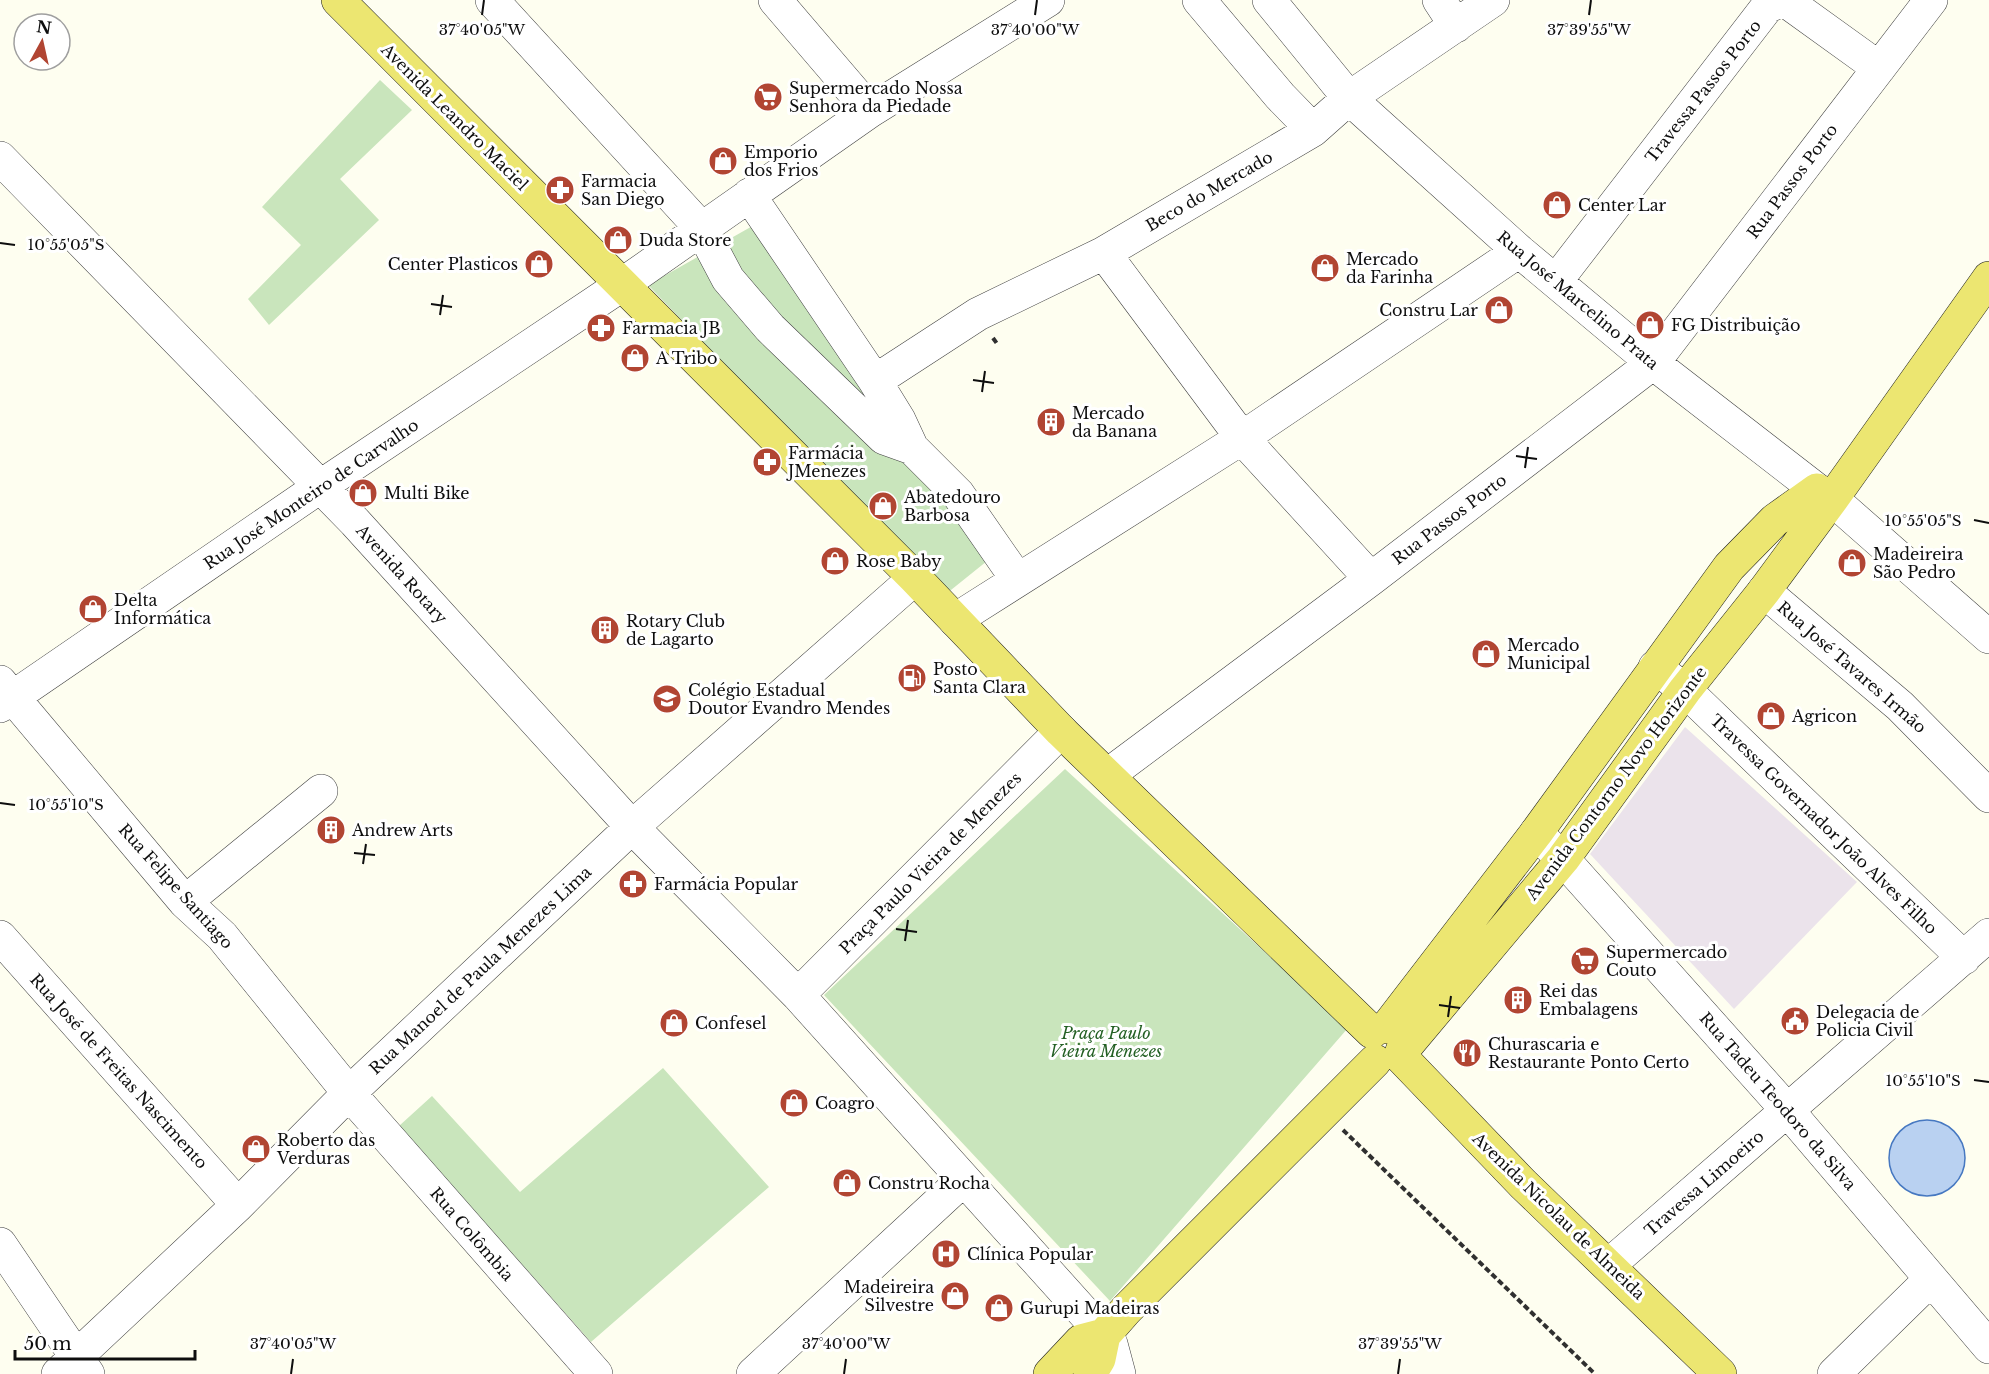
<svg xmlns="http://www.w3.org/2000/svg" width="1989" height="1374" font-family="'Libre Baskerville',serif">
<rect width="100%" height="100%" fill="#fefef0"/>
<!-- industrial -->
<path fill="#ebe3eb" d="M 1685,727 L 1857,882 L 1734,1009 L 1590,854 Z"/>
<!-- green -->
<path fill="#c9e5bc" d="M 380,80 L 412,110 L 340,179 L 379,220 L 269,325 L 248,299 L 301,245 L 262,207 Z
M 772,215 L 992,557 L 946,594 L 648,285 Z
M 1065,769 L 1348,1028 L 1110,1301 L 824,995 Z
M 663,1068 L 769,1187 L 591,1342 L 399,1126 L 432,1096 L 520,1192 Z"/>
<!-- water -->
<path fill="#b9d1f1" stroke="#4678c1" stroke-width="1.5" d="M1889 1158a38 38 0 1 1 76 0a38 38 0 1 1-76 0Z"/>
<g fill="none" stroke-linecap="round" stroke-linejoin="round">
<!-- minor casing -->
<g stroke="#414141" stroke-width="34">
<path id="minor" d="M 492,0 L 701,228 L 728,279 L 770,328 L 884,438 L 912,448
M 775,0 L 870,111
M 1199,0 L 1280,96 L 1313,130
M 1269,0 L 1349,98 L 1519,251 L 1653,363 L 1817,490
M 1439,0 L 1456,26
M 0,158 L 355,522 L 632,827 L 798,995 L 1104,1335 L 1111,1344 L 1119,1374
M 749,195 L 875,381 L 899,420 L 912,448 L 958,494 L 1017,579
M 1104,253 L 1242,438 L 1371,579
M 1556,281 L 1767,7 L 1779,1 L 1786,1 L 1879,68
M 875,381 L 978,314 L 1104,253 L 1313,130 L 1349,98 L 1493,0
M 1832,499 L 1989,637
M 1764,591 L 1900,706 L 1989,796
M 955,620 L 1242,438 L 1519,251
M 1655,667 L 1685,690 L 1964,958
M 0,682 L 185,902 L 222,936 L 349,1093 L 596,1374
M 0,706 L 321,486 L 623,284 L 870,111 L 1048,0
M 1108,775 L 1371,579 L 1653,363 L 1931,0
M 1536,833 L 1563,859 L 1788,1111 L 1989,1347
M 185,902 L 321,791
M 0,937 L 238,1205
M 798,995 L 1061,731
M 0,1244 L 88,1374
M 1609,1265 L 1989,935
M 58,1374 L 238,1205 L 349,1093 L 632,827 L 915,578
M 753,1374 L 963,1180
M 1834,1374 L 1930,1280"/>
</g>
<!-- major casing -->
<g stroke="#1f1f1f" stroke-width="34">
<path id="major" d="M 338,0 L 915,578 L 1061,731 L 1372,1032
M 1387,1027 L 1536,833 L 1729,567 L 1775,520 L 1817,490 L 1832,499
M 1402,1051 L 1563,859 L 1685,690 L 1764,591 L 1832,499 L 1989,278
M 1400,1056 L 1523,1184 L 1720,1374
M 1050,1374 L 1081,1341 L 1104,1335
M 1090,1374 L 1099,1359 L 1104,1335 L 1126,1310 L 1375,1061"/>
</g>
<!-- path -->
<path stroke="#303030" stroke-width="4" stroke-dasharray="6 3" stroke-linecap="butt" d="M 993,338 L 998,345
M 1343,1130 L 1595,1374"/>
<!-- minor -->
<use href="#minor" stroke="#fff" stroke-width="33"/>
<!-- major -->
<use href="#major" stroke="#ece671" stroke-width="33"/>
</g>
<!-- ticks -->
<path fill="none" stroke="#0e0e0e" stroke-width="2" d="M 482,15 L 484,0M 1035,15 L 1037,0M 1589,15 L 1591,0M 0,243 L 15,245M 431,304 L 452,307M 440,315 L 443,295M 973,380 L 994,383M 982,392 L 985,371M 1516,456 L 1537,459M 1525,468 L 1528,447M 1974,520 L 1989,523M 0,803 L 15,805M 354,853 L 375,855M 363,864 L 366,844M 896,929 L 917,932M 905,941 L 908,920M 1439,1005 L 1460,1008M 1448,1017 L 1451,996M 1974,1080 L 1989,1082M 291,1374 L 293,1359M 844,1374 L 846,1359M 1398,1374 L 1400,1359"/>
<!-- icons -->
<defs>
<g id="supermarket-disc" transform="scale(1.5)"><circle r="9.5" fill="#b14532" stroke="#fff"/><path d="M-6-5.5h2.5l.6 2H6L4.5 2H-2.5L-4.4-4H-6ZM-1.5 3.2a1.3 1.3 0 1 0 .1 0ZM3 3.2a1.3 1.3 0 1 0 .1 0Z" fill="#fff"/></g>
<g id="shop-disc" transform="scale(1.5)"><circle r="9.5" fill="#b14532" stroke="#fff"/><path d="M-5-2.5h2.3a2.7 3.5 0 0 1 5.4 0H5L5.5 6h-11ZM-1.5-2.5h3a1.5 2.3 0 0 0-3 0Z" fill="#fff"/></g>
<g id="pharmacy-disc" transform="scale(1.5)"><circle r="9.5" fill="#b14532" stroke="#fff"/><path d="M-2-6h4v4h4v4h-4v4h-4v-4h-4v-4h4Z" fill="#fff"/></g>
<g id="building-disc" transform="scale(1.5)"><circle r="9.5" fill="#b14532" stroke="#fff"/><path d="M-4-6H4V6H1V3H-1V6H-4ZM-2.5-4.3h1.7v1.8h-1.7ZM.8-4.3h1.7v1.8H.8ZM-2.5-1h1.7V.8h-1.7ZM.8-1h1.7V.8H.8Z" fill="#fff"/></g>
<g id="fuel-disc" transform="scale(1.5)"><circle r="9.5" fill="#b14532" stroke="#fff"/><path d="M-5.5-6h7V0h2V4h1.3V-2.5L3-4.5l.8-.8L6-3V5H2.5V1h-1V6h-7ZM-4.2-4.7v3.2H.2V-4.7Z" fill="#fff"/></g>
<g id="school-disc" transform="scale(1.5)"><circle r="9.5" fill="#b14532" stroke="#fff"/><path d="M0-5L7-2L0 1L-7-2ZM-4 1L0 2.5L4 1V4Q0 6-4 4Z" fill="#fff"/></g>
<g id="civic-disc" transform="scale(1.5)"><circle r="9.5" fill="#b14532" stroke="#fff"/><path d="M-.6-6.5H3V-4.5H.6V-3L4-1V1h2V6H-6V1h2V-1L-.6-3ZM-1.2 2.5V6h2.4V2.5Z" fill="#fff"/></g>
<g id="restaurant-disc" transform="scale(1.5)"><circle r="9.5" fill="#b14532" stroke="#fff"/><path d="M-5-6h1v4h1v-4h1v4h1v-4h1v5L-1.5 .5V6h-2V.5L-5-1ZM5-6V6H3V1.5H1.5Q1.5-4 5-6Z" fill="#fff"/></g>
<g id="hospital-disc" transform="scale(1.5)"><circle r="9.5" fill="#b14532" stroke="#fff"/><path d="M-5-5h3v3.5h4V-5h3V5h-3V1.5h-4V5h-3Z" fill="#fff"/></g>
</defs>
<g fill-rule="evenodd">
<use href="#supermarket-disc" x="768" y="97"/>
<use href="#shop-disc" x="723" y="161"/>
<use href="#pharmacy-disc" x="560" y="190"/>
<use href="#shop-disc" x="1557" y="205"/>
<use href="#shop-disc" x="618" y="240"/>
<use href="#shop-disc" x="539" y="264"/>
<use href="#shop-disc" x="1325" y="268"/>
<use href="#shop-disc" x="1499" y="310"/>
<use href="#shop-disc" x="1650" y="325"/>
<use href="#pharmacy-disc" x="601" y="328"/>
<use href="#shop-disc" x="635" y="358"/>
<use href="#building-disc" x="1051" y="422"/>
<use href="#pharmacy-disc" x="767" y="462"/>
<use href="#shop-disc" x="363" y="493"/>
<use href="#shop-disc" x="883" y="506"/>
<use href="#shop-disc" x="835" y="561"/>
<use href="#shop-disc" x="1852" y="563"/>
<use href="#shop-disc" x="93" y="609"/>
<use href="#building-disc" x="605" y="630"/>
<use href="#shop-disc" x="1486" y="654"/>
<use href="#fuel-disc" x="912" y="678"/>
<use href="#school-disc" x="667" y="699"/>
<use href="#shop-disc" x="1771" y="716"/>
<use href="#building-disc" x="331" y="830"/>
<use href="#pharmacy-disc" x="633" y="884"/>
<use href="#supermarket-disc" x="1585" y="961"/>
<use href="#building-disc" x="1518" y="1000"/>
<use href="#civic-disc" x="1795" y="1021"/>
<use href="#shop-disc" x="674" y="1023"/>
<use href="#restaurant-disc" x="1467" y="1053"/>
<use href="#shop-disc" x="794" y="1103"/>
<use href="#shop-disc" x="256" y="1149"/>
<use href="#shop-disc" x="847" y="1183"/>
<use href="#hospital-disc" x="946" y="1254"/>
<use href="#shop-disc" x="955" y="1296"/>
<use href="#shop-disc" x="999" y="1308"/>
</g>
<g text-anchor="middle" stroke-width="6" stroke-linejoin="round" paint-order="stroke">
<!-- poi labels -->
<g font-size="16" fill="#0e0e0e" stroke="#fff" text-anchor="start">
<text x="789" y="94">Supermercado Nossa<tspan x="789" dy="18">Senhora da Piedade</tspan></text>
<text x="744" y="158">Emporio<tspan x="744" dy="18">dos Frios</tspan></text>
<text x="581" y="187">Farmacia<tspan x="581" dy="18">San Diego</tspan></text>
<text x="1578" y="211">Center Lar</text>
<text x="639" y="246">Duda Store</text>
<text x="1346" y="265">Mercado<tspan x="1346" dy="18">da Farinha</tspan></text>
<text x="518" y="270" text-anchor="end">Center Plasticos</text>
<text x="1478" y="316" text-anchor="end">Constru Lar</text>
<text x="1671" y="331">FG Distribuição</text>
<text x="622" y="334">Farmacia JB</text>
<text x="656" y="364">A Tribo</text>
<text x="1072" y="419">Mercado<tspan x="1072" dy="18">da Banana</tspan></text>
<text x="788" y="459">Farmácia<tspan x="788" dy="18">JMenezes</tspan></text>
<text x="384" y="499">Multi Bike</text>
<text x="904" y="503">Abatedouro<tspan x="904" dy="18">Barbosa</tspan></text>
<text x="1873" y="560">Madeireira<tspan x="1873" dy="18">São Pedro</tspan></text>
<text x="856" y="567">Rose Baby</text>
<text x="114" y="606">Delta<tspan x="114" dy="18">Informática</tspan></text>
<text x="626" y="627">Rotary Club<tspan x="626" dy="18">de Lagarto</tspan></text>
<text x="1507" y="651">Mercado<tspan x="1507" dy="18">Municipal</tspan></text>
<text x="933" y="675">Posto<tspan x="933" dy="18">Santa Clara</tspan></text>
<text x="688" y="696">Colégio Estadual<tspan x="688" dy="18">Doutor Evandro Mendes</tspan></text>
<text x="1792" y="722">Agricon</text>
<text x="352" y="836">Andrew Arts</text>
<text x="654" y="890">Farmácia Popular</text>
<text x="1606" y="958">Supermercado<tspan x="1606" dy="18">Couto</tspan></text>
<text x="1539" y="997">Rei das<tspan x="1539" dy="18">Embalagens</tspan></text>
<text x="1816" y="1018">Delegacia de<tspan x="1816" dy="18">Policia Civil</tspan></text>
<text x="695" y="1029">Confesel</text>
<text x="1488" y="1050">Churascaria e<tspan x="1488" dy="18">Restaurante Ponto Certo</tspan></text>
<text x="815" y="1109">Coagro</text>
<text x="277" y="1146">Roberto das<tspan x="277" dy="18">Verduras</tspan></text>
<text x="868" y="1189">Constru Rocha</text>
<text x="967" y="1260">Clínica Popular</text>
<text x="934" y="1293" text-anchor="end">Madeireira<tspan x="934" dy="18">Silvestre</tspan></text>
<text x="1020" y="1314">Gurupi Madeiras</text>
</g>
<!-- street labels -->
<g font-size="16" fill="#0e0e0e" stroke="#fff">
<text transform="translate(1703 91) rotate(-52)" y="6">Travessa Passos Porto</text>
<text transform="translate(455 117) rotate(45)" y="6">Avenida Leandro Maciel</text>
<text transform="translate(1792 181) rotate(-53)" y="6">Rua Passos Porto</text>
<text transform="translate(1209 191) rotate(-30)" y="6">Beco do Mercado</text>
<text transform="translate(1578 300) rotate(40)" y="6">Rua José Marcelino Prata</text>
<text transform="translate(311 494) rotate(-34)" y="6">Rua José Monteiro de Carvalho</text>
<text transform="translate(1449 519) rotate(-37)" y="6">Rua Passos Porto</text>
<text transform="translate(402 574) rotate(48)" y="6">Avenida Rotary</text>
<text transform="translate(1852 667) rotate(41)" y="6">Rua José Tavares Irmão</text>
<text transform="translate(1616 783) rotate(-53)" y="6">Avenida Contorno Novo Horizonte</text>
<text transform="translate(1824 824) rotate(44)" y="6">Travessa Governador João Alves Filho</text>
<text transform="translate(930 863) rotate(-45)" y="6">Praça Paulo Vieira de Menezes</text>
<text transform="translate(176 886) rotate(48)" y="6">Rua Felipe Santiago</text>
<text transform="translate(480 970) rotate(-43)" y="6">Rua Manoel de Paula Menezes Lima</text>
<text transform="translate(119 1071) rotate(48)" y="6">Rua José de Freitas Nascimento</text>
<text transform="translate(1778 1101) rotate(49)" y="6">Rua Tadeu Teodoro da Silva</text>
<text transform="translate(1704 1183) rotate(-41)" y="6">Travessa Limoeiro</text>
<text transform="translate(1559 1216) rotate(44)" y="6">Avenida Nicolau de Almeida</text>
<text transform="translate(472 1234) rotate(49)" y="6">Rua Colômbia</text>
</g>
<!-- park labels -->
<g font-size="16" font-style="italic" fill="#246024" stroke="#fff">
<text x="1106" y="1039">Praça Paulo<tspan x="1106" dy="18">Vieira Menezes</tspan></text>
</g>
</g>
<g font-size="15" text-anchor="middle" fill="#0e0e0e" stroke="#fff" stroke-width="6" stroke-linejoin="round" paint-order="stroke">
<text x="482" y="35">37°40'05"W</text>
<text x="1035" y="35">37°40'00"W</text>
<text x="1589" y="35">37°39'55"W</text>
<text x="66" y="250">10°55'05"S</text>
<text x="1923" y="526">10°55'05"S</text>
<text x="66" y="810">10°55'10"S</text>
<text x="1923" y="1086">10°55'10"S</text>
<text x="293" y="1349">37°40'05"W</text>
<text x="846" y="1349">37°40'00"W</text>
<text x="1400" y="1349">37°39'55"W</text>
</g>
<!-- north arrow -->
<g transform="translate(42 42) rotate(8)"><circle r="28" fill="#ffffff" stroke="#9f9f9f" stroke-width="1.5"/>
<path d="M0-4.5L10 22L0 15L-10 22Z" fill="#b14532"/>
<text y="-9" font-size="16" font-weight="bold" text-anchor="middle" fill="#0e0e0e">N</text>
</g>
<!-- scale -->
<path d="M15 1350v9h180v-9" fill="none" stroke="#0e0e0e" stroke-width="3"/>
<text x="24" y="1350" font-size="18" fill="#0e0e0e" stroke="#ffffff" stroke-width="4.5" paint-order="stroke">50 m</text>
</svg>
